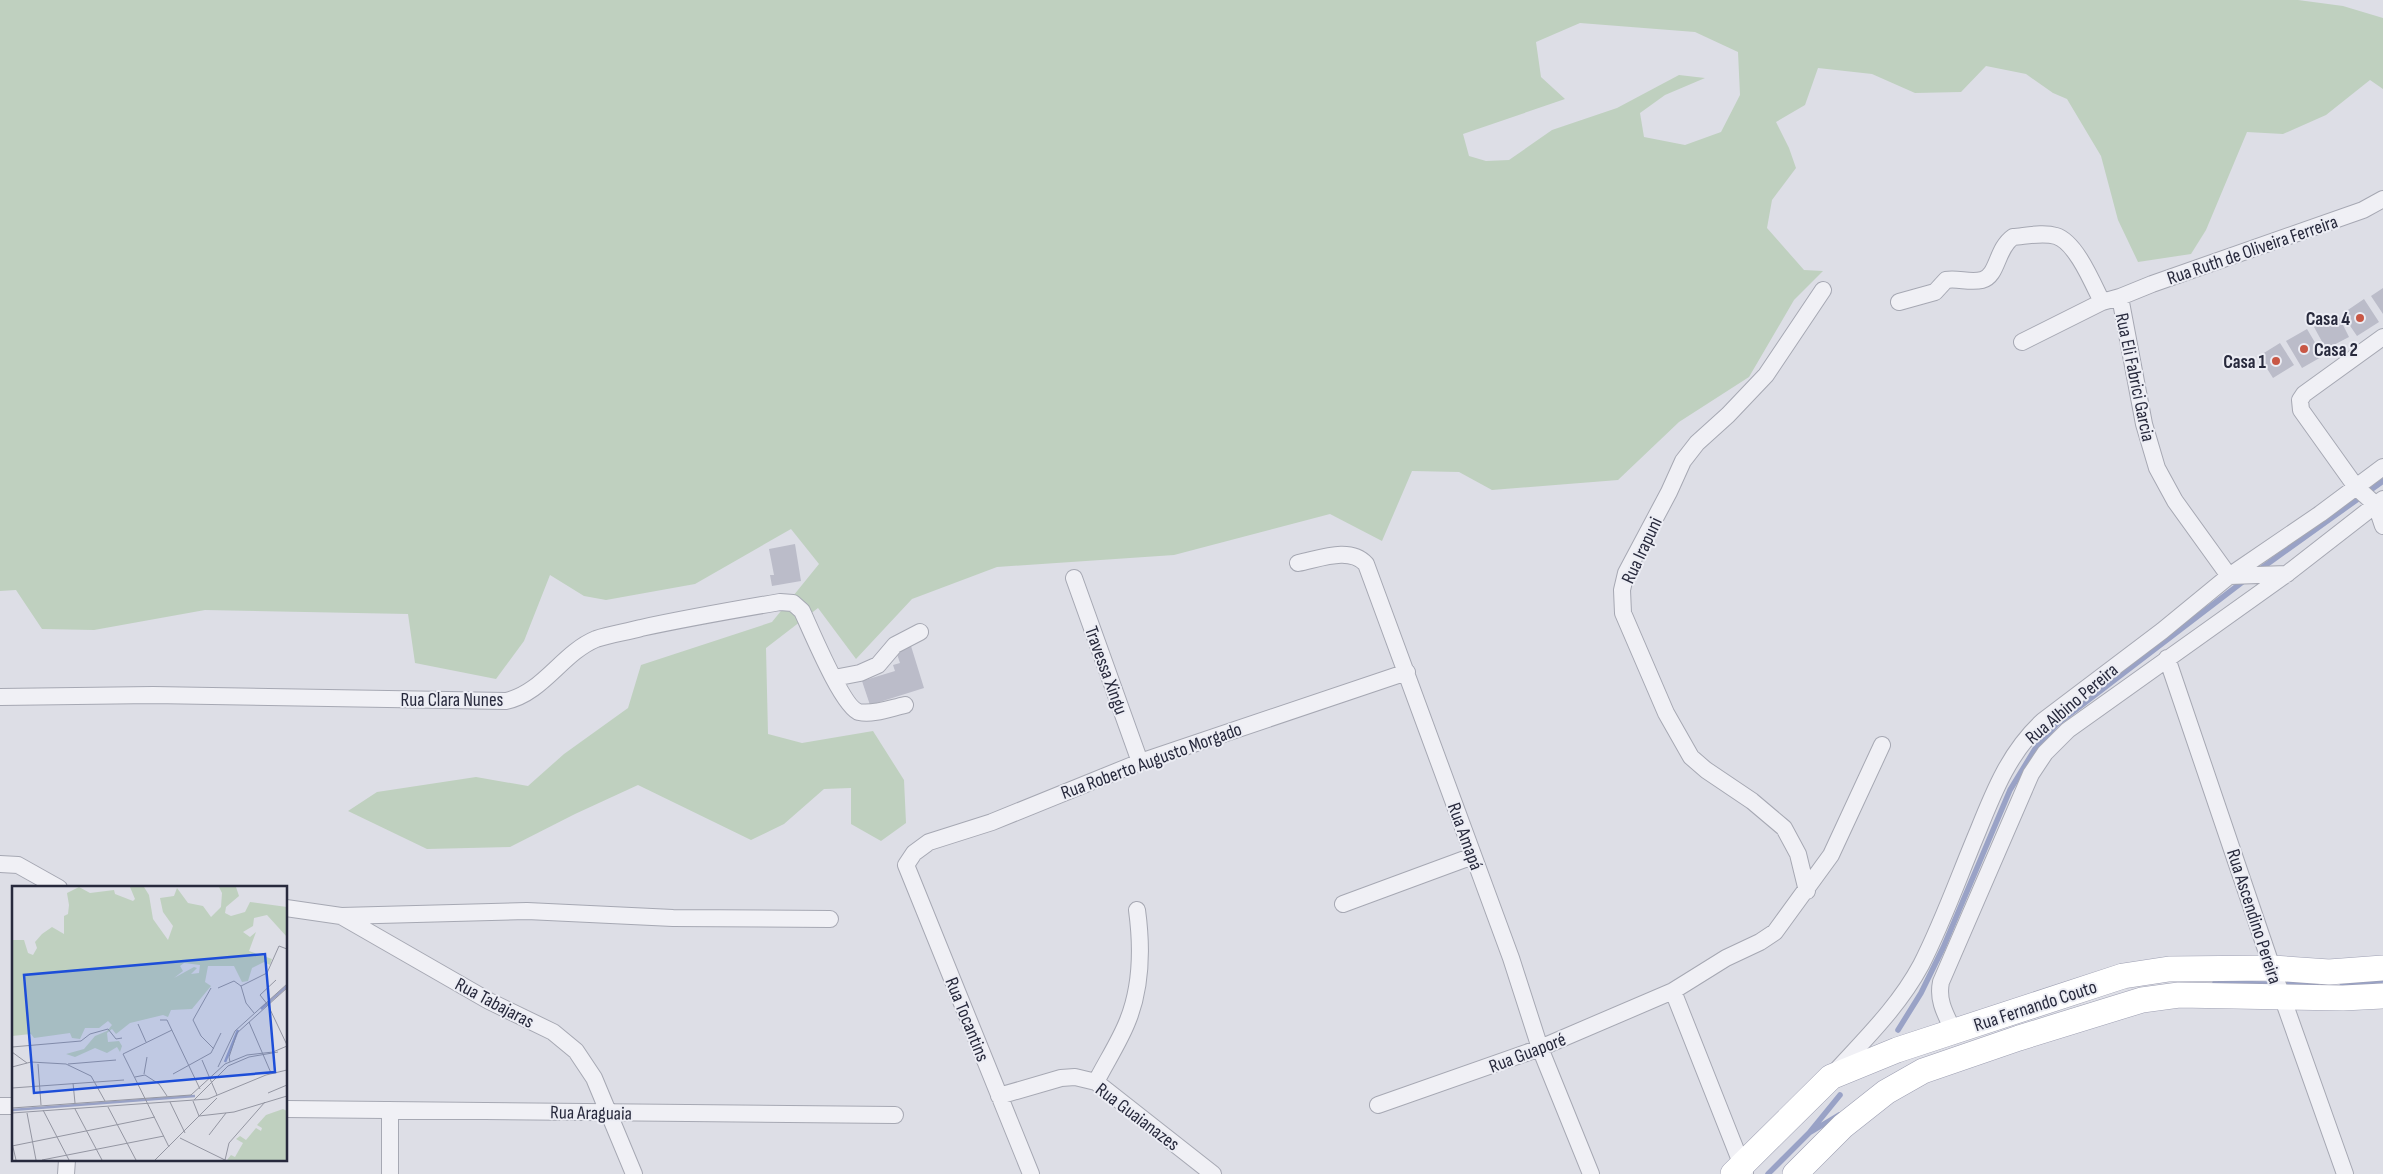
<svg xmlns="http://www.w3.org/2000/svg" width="2383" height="1174" font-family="'Sofia Sans Condensed',sans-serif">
<rect width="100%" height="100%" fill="#dddee6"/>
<!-- green -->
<path fill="#bfd0bf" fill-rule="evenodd" d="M 0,0 L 2298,0 L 2343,6 L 2383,18 L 2383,89 L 2370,80 L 2326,115 L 2283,134 L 2247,132 L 2206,230 L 2191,254 L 2138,262 L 2118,220 L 2101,156 L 2067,99 L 2053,93 L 2026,74 L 1986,66 L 1961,92 L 1915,93 L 1872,74 L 1818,68 L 1805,105 L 1776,122 L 1789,148 L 1796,168 L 1772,200 L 1767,228 L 1804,270 L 1823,271 L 1794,300 L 1749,377 L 1679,422 L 1618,480 L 1492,490 L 1459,472 L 1412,471 L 1382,541 L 1330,514 L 1174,555 L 997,567 L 912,599 L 856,659 L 818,608 L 766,648 L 768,734 L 802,743 L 873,731 L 904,780 L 906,823 L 881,841 L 851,824 L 851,788 L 824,789 L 784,824 L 751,840 L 638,785 L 575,814 L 510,847 L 427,849 L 348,811 L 377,792 L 476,777 L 528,786 L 564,754 L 628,708 L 641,665 L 772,622 L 819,564 L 791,529 L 695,584 L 606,600 L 584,596 L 550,575 L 524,641 L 496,679 L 415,663 L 408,614 L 205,610 L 94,630 L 42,629 L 16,590 L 0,591 ZM 1580,23 L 1695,32 L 1738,52 L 1740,95 L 1721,132 L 1685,145 L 1644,137 L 1640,113 L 1665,95 L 1705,78 L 1679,75 L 1617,108 L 1552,130 L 1509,160 L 1486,161 L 1469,156 L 1463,134 L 1565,99 L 1541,77 L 1536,42 Z"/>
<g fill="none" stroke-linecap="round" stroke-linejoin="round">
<!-- stream -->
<path stroke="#99a2c6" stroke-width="5.5" d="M 2259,570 L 2383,481
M 2215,983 L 2316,985
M 2342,986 L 2383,980
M 1898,1030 L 1921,993 L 1943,948 L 2010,790 L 2035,749 L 2057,724 L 2245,580
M 1809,1133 L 1839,1115
M 1768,1174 L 1809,1133 L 1840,1095"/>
</g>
<!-- building -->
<path fill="#bbbcc9" d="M 2383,288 L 2383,314 L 2371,296 Z
M 2364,299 L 2379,322 L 2357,336 L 2342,314 Z
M 2338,315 L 2349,337 L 2326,349 L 2314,327 Z
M 2307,329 L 2323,356 L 2302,368 L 2286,341 Z
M 2280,343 L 2294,365 L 2273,378 L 2259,356 Z
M 795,544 L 801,581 L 772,586 L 770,575 L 774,575 L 769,549 Z
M 911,646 L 924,688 L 870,705 L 862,681 L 895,671 L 893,665 L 900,663 L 896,651 Z"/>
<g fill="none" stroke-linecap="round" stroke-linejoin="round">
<!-- street casing -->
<g stroke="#a6a8b3" stroke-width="18">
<path id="street" d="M 2120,297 L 2152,284 L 2363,210 L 2383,199
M 1899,302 L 1935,292 L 1946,280 C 1958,278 1970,283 1982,280 C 1998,276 1996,249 2013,237 C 2026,236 2043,232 2056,236 C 2076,242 2093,284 2102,302 L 2120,297 L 2144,424 L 2157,468 L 2175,501 L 2229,576
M 2383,337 L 2304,394 L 2300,400 L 2301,410 L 2356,487 L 2376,505 L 2383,526
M 2022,342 L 2102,302
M 1298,563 C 1319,559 1350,546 1366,564 L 1511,958 L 1540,1048 L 1591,1174
M 2229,576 L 2287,574
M 1074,578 L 1140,762
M 2167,658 L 2279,988 L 2345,1174
M 834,678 L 860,673 L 878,665 L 895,645 L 920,632
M 0,697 L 153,695 L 506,701 C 543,693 562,653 596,639 C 610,634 627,632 641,628 C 687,618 733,610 780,602 L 793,603 L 802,611 C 810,628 843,708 859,712 C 873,715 891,708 905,705
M 0,864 L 18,865 L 59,888
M 1807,891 L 1798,854 L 1784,828 L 1752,801 L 1706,770 L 1691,757 L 1666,713 L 1623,613 L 1622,590 L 1626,573 L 1669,492 L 1683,461 L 1697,443 L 1728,415 L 1766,375 L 1823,290
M 1343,904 L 1473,856
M 286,908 L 341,916 L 489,1001 L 553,1032 L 576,1051 L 594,1078 L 634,1174
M 341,916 L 527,911 L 673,918 L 830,919
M 1673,991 L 1745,1173
M 1954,1032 C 1946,1015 1937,1001 1941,982 L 2031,774 L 2045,753 L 2068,730 L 2288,573 L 2383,499
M 1835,1072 C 1866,1038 1899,1006 1921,965 C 1943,922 1959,876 1978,831 C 1994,791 2010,751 2043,721 L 2162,631 L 2229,576 L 2320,514 L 2383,467
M 1096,1082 C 1106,1062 1120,1041 1128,1020 C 1142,985 1142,947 1137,910
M 999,1096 L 1061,1078 L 1075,1077 L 1096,1082 L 1213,1174
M 1378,1105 L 1540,1048 L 1673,991 L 1726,958 L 1760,942 L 1775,932 L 1831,855 L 1882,745
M 0,1106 L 14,1106
M 286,1109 L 895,1115
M 66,1174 L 67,1160
M 390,1174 L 390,1110
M 1031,1174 L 906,865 L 914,853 L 929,842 L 992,822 L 1140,762 L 1407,672"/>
</g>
<!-- primary casing -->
<g stroke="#9d9fb2" stroke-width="26">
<path id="primary" d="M 1733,1174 L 1831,1077 L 1897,1050 L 2123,976 L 2169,969 L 2272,968 L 2329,972 L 2383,968
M 1795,1174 L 1843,1126 L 1886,1092 L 1923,1071 L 2019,1038 L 2142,1000 L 2179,995 L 2343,998 L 2383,996"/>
</g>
<!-- street -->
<use href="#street" stroke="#f0f0f5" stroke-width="16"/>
<!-- primary -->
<use href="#primary" stroke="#fff" stroke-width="25"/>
</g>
<!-- markers -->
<g fill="#c85745" stroke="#ecedf4" stroke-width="2">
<circle cx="2360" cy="318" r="5"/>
<circle cx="2304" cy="349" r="5"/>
<circle cx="2276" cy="361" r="5"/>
</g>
<g text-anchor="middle" stroke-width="4" stroke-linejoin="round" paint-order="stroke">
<!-- street labels -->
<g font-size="19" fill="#27293c" stroke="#ecedf4">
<text transform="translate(2252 249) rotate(-19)" y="7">Rua Ruth de Oliveira Ferreira</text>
<text transform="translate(2136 377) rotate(78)" y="7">Rua Eli Fabrici Garcia</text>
<text transform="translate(1641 550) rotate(-65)" y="7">Rua Irapuni</text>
<text transform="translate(1107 670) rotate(70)" y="7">Travessa Xingu</text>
<text x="452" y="706">Rua Clara Nunes</text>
<text transform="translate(2071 703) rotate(-40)" y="7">Rua Albino Pereira</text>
<text transform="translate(1151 760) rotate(-20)" y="7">Rua Roberto Augusto Morgado</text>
<text transform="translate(1466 836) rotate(70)" y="7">Rua Amapá</text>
<text transform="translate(2255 916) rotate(72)" y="7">Rua Ascendino Pereira</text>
<text transform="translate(495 1002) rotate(28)" y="7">Rua Tabajaras</text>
<text transform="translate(2035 1005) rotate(-18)" y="7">Rua Fernando Couto</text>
<text transform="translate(968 1019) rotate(68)" y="7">Rua Tocantins</text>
<text transform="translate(1527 1052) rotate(-21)" y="7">Rua Guaporé</text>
<text transform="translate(591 1112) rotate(1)" y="7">Rua Araguaia</text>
<text transform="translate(1138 1116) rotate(37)" y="7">Rua Guaianazes</text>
</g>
<!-- poi labels -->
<g font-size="19" font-weight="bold" fill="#27293c" stroke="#ecedf4" text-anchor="end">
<text x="2350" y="325">Casa 4</text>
<text x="2314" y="356" text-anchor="start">Casa 2</text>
<text x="2266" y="368">Casa 1</text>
</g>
</g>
<!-- overview -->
<g transform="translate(12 886)">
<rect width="275" height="275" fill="#dddee6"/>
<path d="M 67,1 L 78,7 L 102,4 L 103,8 L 121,15 L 123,13 L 118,1 L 132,1 L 137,9 L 141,33 L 156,54 L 161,40 L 151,26 L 148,12 L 162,10 L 165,2 L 176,17 L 191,20 L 199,31 L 209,21 L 210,7 L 207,1 L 202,1 L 224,1 L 227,10 L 214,21 L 213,27 L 219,30 L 233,26 L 238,16 L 275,21 L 275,51 L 255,29 L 242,32 L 241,40 L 231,46 L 238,51 L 244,46 L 237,65 L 260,73 L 258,79 L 252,76 L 240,82 L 236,95 L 230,96 L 222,80 L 196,80 L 193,96 L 199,100 L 180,123 L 159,124 L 156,131 L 151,129 L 118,137 L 104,148 L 100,143 L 95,147 L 96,156 L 107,155 L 110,160 L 108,166 L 105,161 L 95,167 L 83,162 L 63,171 L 54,168 L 72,163 L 83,150 L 95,145 L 100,139 L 96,135 L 87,142 L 73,142 L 68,153 L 60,152 L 58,147 L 22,152 L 19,148 L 0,150 L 0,54 L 12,54 L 16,67 L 21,69 L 25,62 L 23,56 L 30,48 L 40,41 L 52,48 L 52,30 L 56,28 L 57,19 L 55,7 ZM 172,77 L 188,79 L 187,87 L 179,88 L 185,82 L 182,81 L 162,92 L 171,85 L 168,80 ZM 271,223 L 275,225 L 275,274 L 215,274 L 219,269 L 223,271 L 231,257 L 224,253 L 228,250 L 234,254 L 244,242 L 249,245 L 250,242 L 245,239 L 254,229 Z" fill="#bfd0bf" fill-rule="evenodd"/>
<path fill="none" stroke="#99a2c6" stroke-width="2.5" d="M 249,123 L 275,100M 213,176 L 226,144M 0,224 L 183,210"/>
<path fill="none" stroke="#9496a2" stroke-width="1" d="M 264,94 L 248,109 L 256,119 L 275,159M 229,100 L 255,87 L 267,60 L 275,63M 199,102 L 181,134 L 189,150 L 202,163M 206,102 L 222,95 L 229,100 L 234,117 L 242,127M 148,134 L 155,134 L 188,203M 237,136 L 259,187M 126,138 L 134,156M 0,161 L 69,155 L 78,148 L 96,143 L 104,153 L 110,152M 0,166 L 15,177M 190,174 L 205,209M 218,176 L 217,171 L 225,147 L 275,102M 26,178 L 29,219M 56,178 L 104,174M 0,181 L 19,176 L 54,178 L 79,190 L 93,215M 206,181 L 223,145 L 275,98M 132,188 L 135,171M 161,188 L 199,167 L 209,147M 123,191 L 133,189 L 147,198 L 155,210M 61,197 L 63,217M 0,202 L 112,194M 256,207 L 275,199M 182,214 L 216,180 L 237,171 L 266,166M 181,215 L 187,230M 158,216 L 173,247M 96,221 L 124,274M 0,222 L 179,209 L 213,178 L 235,169 L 261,166 L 275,160M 63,223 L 90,274M 31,224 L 57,274M 0,227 L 196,213 L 254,189 L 275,184M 15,227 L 24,274M 187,230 L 222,226 L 275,210M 197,249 L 214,227M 168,252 L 213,274 L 217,257 L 253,216M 0,257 L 4,274M 0,260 L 143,231M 157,261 L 111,168 L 160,144M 30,274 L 152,250M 143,274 L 205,212"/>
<path fill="#1d4ed8" fill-opacity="0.15" stroke="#1d4ed8" stroke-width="2.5" d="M 253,68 L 263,186 L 22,207 L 12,89 Z"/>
<rect width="275" height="275" fill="none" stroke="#27293c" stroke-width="2.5"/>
</g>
</svg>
